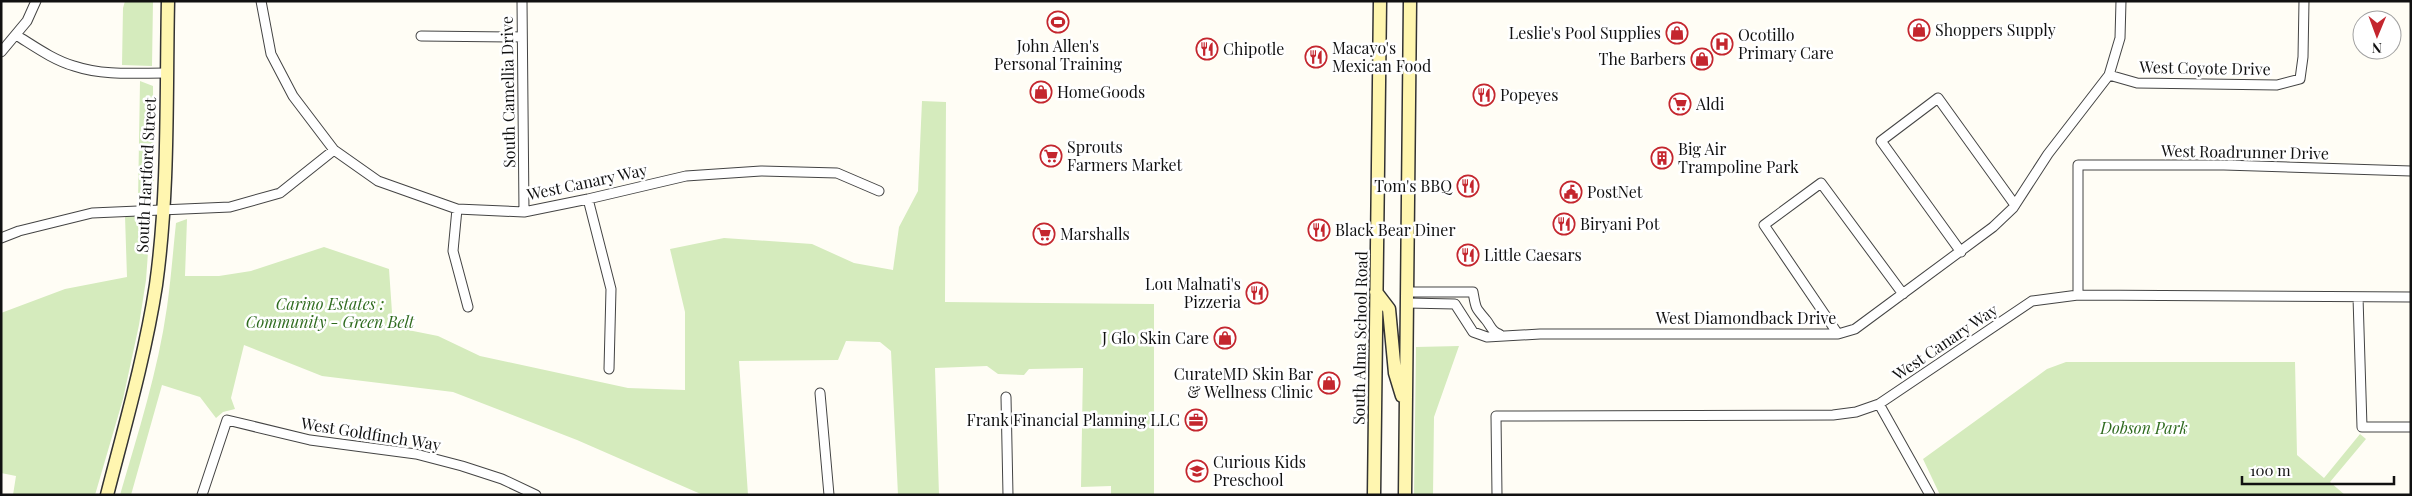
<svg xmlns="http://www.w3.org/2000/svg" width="2412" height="496" font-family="'Playfair Display',serif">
<rect width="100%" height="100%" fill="#fffdf5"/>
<!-- green -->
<path fill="#d5ebbd" d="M 125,1 L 153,1 L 152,66 L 122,65 L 123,8 Z
M 140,81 L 153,86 L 154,194 L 138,202 Z
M 922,101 L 946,102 L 945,302 L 1154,304 L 1154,495 L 1111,495 L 1111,486 L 1081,487 L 1083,368 L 1029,369 L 1024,375 L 998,374 L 987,366 L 935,368 L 939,495 L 898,495 L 891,351 L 880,342 L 846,341 L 838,360 L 739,361 L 748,495 L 703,495 L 577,440 L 453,392 L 322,376 L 244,345 L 231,398 L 235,409 L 223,412 L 216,418 L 200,397 L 162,385 L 131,495 L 120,495 C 138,433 158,371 167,307 C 171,279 173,251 176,223 L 187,219 L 185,276 L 219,276 L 251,271 L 324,247 L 389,269 L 393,327 L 438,336 L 480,356 L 628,388 L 685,390 L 685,312 L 670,249 L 724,238 L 812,244 L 854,263 L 893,270 L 899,227 L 918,191 Z
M 125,216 L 144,216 L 150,225 L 146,280 L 139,325 L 123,399 L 95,495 L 13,495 L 16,476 L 1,473 L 1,313 L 65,289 L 127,277 Z
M 1459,346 L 1434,417 L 1433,495 L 1414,495 L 1416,347 Z
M 2066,362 L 2295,362 L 2297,455 L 2324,478 L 2360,434 L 2366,439 L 2330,482 L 2345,495 L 1940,495 L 1923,459 L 2047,369 Z"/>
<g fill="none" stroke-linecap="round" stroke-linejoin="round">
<!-- street casing -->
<g stroke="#444" stroke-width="11">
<path id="street" d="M 261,1 L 271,54 L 293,96 L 334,150 L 378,181 L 457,209 L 524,212 L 588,199 L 686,176 L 761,171 L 837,173 L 879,191
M 522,1 L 524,212
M 16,35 C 34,46 53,60 74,66 C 104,76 135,73 166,73
M 421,36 L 522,37
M 1,52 L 27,21 L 36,1
M 2109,75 L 2137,83 L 2277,85 L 2300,79 L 2303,57 L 2304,1
M 588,199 L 611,289 L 609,369
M 457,209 L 453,251 L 468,307
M 1,238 L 19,231 L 92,213 L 230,207 L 280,193 L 334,150
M 1961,252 L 1881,141 L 1938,98 L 2015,205
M 1407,292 L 1473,292 C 1476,309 1475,307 1486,320 C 1491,326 1491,331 1499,334
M 2078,295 L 2078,165 L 2224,165 L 2411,171
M 2358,297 L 2362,427 L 2411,427
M 1407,303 L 1455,304 L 1473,332 L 1487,337 L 1540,334 L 1838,334 L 1855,329 L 1993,227 L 2013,208 L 2048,154 L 2109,75 L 2120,38 L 2121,1
M 1838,334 L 1764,225 L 1821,183 L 1903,294
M 820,393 L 829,495
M 1006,397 L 1008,495
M 1879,404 L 1930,495
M 202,495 L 227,420 L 310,440 L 416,454 L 462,466 L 502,479 L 536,495
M 1497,495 L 1496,416 L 1833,415 L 1856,412 L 1879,404 L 2032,301 L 2078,295 L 2411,297"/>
</g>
<!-- secondary casing -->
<g stroke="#333" stroke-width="15">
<path id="secondary" d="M 1376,292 L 1389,309 L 1395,373 L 1402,396
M 107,495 C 125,425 145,356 156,285 C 169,191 166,95 168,1
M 1374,495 L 1380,1
M 1405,495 L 1410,1"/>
</g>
<!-- street -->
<use href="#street" stroke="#fff" stroke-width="9"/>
<!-- secondary -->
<use href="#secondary" stroke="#fff6b0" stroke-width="12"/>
</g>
<!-- icons -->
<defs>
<g id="stadium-ring" transform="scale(1.125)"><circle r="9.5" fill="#fff" stroke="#c4262e" stroke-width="1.5"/><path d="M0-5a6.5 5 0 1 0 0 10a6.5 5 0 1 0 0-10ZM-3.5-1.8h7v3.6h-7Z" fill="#c4262e"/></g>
<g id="shop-ring" transform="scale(1.125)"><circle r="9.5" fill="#fff" stroke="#c4262e" stroke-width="1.5"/><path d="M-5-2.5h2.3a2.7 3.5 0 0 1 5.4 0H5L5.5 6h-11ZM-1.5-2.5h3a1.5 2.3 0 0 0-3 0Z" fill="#c4262e"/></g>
<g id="hospital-ring" transform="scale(1.125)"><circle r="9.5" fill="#fff" stroke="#c4262e" stroke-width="1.5"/><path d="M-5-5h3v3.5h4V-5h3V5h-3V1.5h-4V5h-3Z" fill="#c4262e"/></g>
<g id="restaurant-ring" transform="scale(1.125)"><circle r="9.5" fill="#fff" stroke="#c4262e" stroke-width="1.5"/><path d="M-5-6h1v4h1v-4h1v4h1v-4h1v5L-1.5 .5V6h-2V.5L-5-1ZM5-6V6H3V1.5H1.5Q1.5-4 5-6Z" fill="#c4262e"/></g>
<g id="supermarket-ring" transform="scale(1.125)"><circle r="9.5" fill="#fff" stroke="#c4262e" stroke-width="1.5"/><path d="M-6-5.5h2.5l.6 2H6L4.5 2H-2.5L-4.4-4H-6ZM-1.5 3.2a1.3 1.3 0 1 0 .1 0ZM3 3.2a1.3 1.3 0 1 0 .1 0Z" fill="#c4262e"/></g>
<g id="building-ring" transform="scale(1.125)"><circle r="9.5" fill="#fff" stroke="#c4262e" stroke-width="1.5"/><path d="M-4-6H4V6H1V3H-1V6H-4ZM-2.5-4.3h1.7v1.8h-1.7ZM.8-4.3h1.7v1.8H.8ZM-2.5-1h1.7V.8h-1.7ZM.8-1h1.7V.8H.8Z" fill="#c4262e"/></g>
<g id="civic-ring" transform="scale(1.125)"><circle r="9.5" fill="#fff" stroke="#c4262e" stroke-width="1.5"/><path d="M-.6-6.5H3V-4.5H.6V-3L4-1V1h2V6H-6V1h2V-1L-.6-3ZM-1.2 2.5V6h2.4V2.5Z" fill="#c4262e"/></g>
<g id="office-ring" transform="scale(1.125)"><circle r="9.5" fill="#fff" stroke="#c4262e" stroke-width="1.5"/><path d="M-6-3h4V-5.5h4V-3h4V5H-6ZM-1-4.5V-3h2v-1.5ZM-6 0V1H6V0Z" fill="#c4262e"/></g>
<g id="school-ring" transform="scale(1.125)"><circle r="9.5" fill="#fff" stroke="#c4262e" stroke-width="1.5"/><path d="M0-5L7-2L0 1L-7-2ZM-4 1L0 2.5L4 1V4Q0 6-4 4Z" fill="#c4262e"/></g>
</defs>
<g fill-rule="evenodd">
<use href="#stadium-ring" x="1058" y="22"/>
<use href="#shop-ring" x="1919" y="30"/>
<use href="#shop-ring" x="1677" y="33"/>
<use href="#hospital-ring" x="1722" y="44"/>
<use href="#restaurant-ring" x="1207" y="49"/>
<use href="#restaurant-ring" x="1316" y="57"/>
<use href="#shop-ring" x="1702" y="59"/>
<use href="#shop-ring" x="1041" y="92"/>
<use href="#restaurant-ring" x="1484" y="95"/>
<use href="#supermarket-ring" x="1680" y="104"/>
<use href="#supermarket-ring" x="1051" y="156"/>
<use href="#building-ring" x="1662" y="158"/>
<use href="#restaurant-ring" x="1468" y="186"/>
<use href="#civic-ring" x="1571" y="192"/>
<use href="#restaurant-ring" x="1564" y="224"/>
<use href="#restaurant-ring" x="1319" y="230"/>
<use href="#supermarket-ring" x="1044" y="234"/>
<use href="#restaurant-ring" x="1468" y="255"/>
<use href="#restaurant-ring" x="1257" y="293"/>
<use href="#shop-ring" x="1225" y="338"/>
<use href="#shop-ring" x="1329" y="383"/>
<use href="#office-ring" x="1196" y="420"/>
<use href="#school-ring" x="1197" y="471"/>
</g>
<g text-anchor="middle" stroke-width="5" stroke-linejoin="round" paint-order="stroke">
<!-- poi labels -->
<g font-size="16" fill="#111" stroke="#fff" text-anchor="start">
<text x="1935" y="36">Shoppers Supply</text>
<text x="1661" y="39" text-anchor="end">Leslie's Pool Supplies</text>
<text x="1738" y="41">Ocotillo<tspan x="1738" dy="18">Primary Care</tspan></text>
<text x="1058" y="52" text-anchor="middle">John Allen's<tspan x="1058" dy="18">Personal Training</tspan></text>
<text x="1332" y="54">Macayo's<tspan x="1332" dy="18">Mexican Food</tspan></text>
<text x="1223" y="55">Chipotle</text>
<text x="1686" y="65" text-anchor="end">The Barbers</text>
<text x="1057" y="98">HomeGoods</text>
<text x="1500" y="101">Popeyes</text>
<text x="1696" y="110">Aldi</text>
<text x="1067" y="153">Sprouts<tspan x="1067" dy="18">Farmers Market</tspan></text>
<text x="1678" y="155">Big Air<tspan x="1678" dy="18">Trampoline Park</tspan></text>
<text x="1452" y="192" text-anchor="end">Tom's BBQ</text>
<text x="1587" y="198">PostNet</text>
<text x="1580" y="230">Biryani Pot</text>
<text x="1335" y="236">Black Bear Diner</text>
<text x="1060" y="240">Marshalls</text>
<text x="1484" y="261">Little Caesars</text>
<text x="1241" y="290" text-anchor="end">Lou Malnati's<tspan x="1241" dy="18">Pizzeria</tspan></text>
<text x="1209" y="344" text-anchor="end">J Glo Skin Care</text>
<text x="1313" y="380" text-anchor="end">CurateMD Skin Bar<tspan x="1313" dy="18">&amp; Wellness Clinic</tspan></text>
<text x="1180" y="426" text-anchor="end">Frank Financial Planning LLC</text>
<text x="1213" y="468">Curious Kids<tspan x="1213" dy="18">Preschool</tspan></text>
</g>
<!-- street labels -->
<g font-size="16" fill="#111" stroke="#fff">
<text transform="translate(2205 68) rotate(1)" y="6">West Coyote Drive</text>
<text transform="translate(508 92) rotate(-91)" y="6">South Camellia Drive</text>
<text transform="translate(2245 152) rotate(1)" y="6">West Roadrunner Drive</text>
<text transform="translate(146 175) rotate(-87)" y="6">South Hartford Street</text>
<text transform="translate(587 182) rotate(-12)" y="6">West Canary Way</text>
<text x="1746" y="324">West Diamondback Drive</text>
<text transform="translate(1360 338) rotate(-89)" y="6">South Alma School Road</text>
<text transform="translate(1945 342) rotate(-34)" y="6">West Canary Way</text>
<text transform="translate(371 434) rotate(9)" y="6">West Goldfinch Way</text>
</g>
<!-- park labels -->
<g font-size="16" font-style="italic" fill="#2f6b1f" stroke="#fff">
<text x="330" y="310">Carino Estates :<tspan x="330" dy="18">Community - Green Belt</tspan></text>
<text x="2144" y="434">Dobson Park</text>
</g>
</g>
<!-- border -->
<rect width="2412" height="496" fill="none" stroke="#111111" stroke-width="5"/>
<!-- north arrow -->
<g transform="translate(2377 35) rotate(181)"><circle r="24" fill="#ffffff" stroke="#a0a0a0"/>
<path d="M0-4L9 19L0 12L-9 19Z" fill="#c4262e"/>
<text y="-8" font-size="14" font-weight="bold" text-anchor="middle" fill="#111111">N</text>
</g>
<!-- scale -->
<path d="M2242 476v8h152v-8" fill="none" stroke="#111111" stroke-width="2.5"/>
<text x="2250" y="476" font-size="15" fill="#111111" stroke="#ffffff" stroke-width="4" paint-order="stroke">100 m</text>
</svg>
